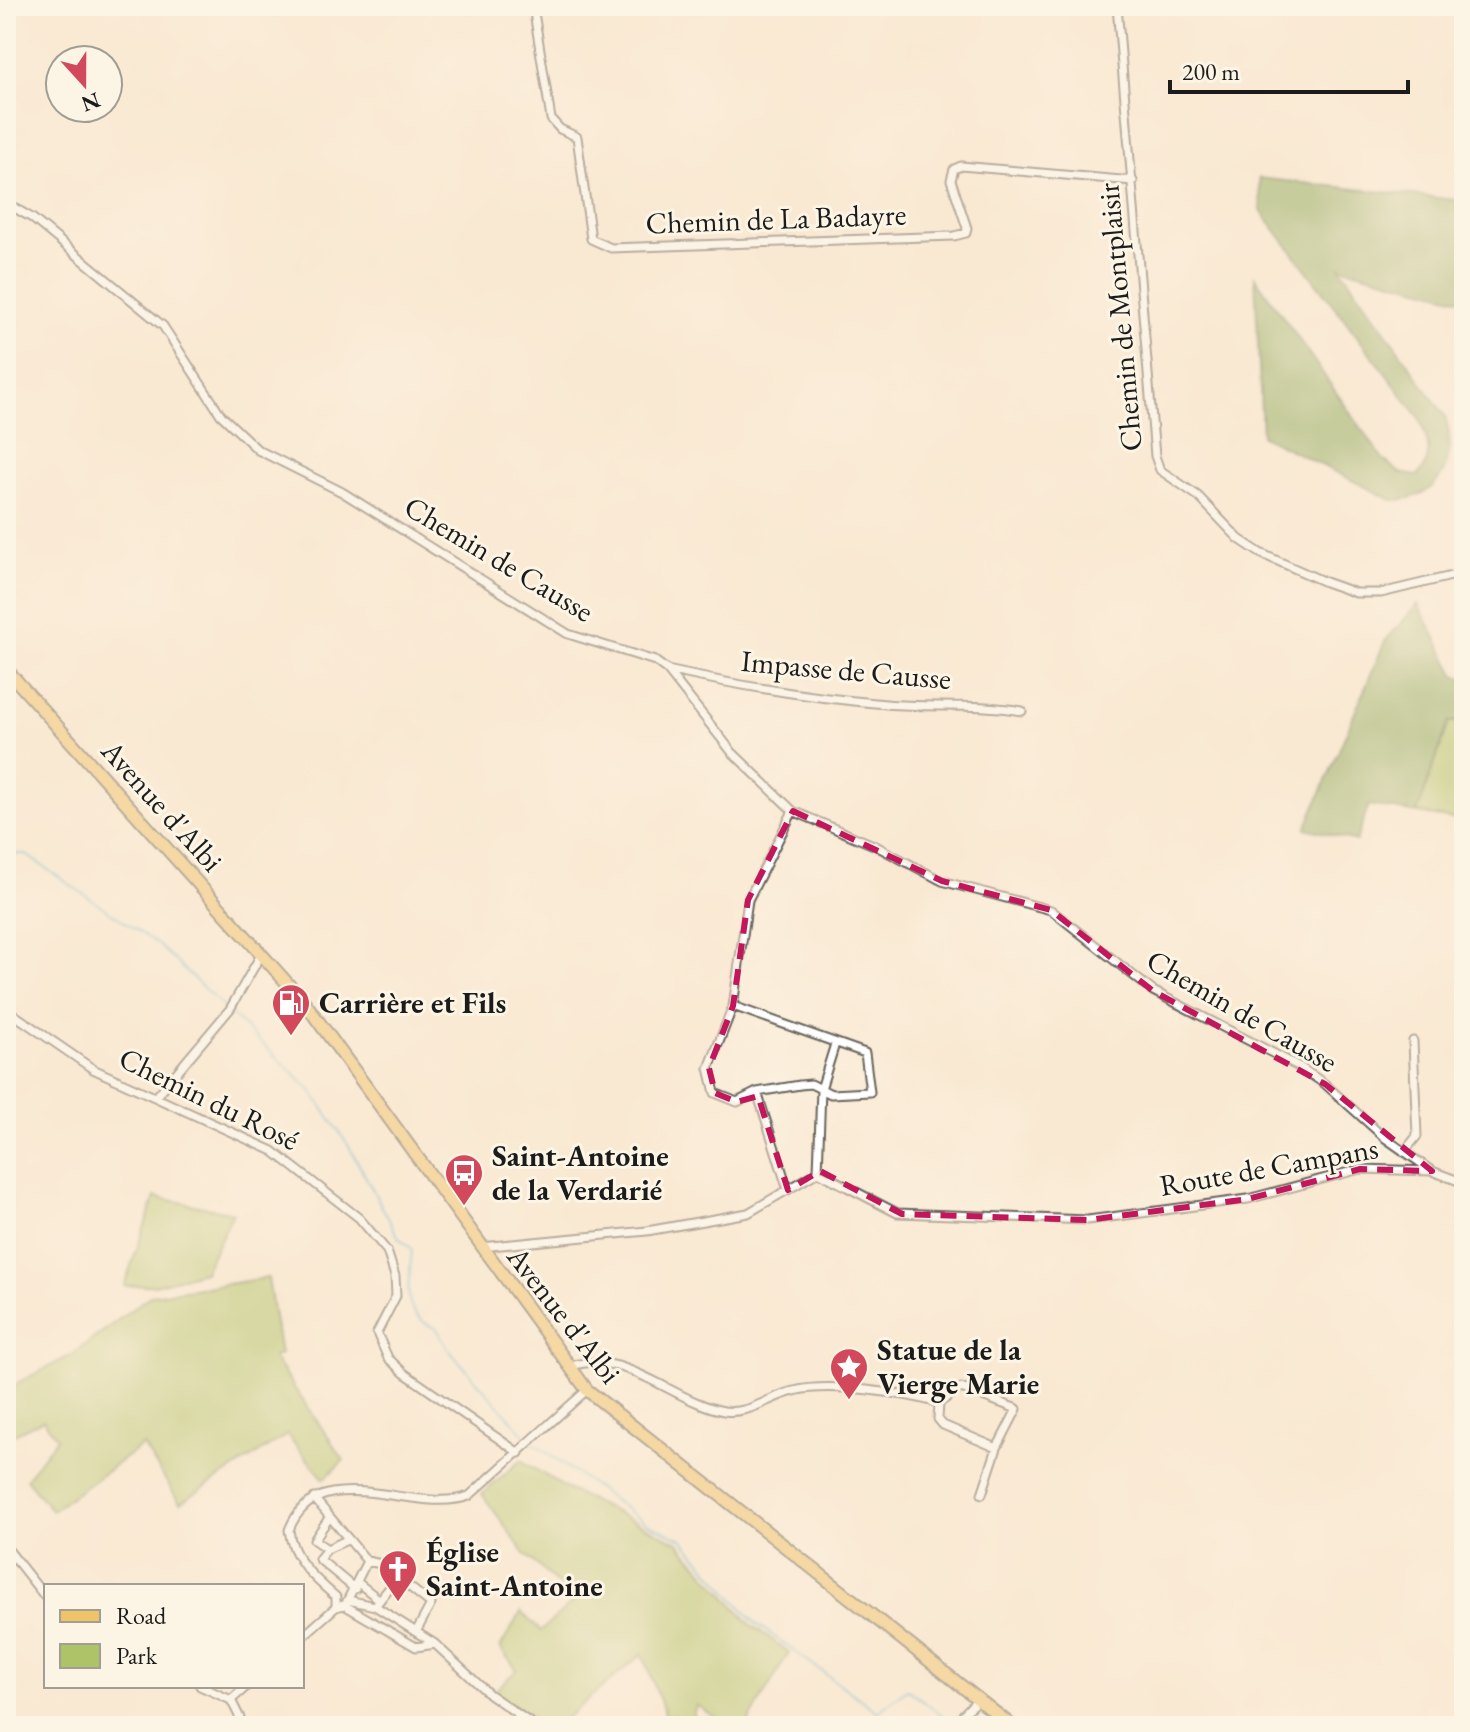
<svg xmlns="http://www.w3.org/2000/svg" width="1470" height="1732" font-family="'EB Garamond',serif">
<rect width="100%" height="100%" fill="#fcf5e5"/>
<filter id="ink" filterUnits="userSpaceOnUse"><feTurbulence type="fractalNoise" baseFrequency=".0125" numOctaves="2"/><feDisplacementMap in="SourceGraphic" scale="16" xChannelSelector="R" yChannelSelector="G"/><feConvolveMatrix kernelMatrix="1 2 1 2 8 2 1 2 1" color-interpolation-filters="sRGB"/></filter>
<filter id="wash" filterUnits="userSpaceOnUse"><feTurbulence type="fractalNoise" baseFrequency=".006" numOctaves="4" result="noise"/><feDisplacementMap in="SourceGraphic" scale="32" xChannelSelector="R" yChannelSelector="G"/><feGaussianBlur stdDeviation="1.8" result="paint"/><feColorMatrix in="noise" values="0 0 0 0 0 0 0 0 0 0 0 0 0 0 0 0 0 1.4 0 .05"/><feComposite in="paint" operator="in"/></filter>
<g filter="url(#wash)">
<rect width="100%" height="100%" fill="#f9e9d3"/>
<!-- green -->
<path fill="#aec368" stroke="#657042" stroke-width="2" d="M 1464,721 L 1464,821 L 1417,813 L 1449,722 Z
M 155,1197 L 233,1213 L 204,1272 L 155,1285 L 124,1286 Z
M 268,1278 L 280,1355 L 273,1357 L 344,1460 L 324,1479 L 287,1435 L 180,1503 L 143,1445 L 52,1511 L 26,1479 L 57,1438 L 43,1420 L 6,1438 L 6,1392 L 19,1382 L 72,1355 L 151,1295 Z
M 521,1460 L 567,1489 L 678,1542 L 750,1624 L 789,1652 L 746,1726 L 727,1726 L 696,1705 L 690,1726 L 670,1726 L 642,1654 L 556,1726 L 546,1726 L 493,1692 L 517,1670 L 500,1648 L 521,1612 L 541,1631 L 575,1600 L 525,1554 L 482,1494 Z"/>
<!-- forest -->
<path fill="#8aa95c" stroke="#53623c" stroke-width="2" d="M 1259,178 L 1464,201 L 1464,300 L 1340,267 L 1445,416 C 1459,459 1440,501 1392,500 L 1262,436 L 1255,277 L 1383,459 L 1400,473 L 1417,476 C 1436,458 1427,438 1419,417 L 1261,211 Z
M 1418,604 L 1456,676 L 1464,678 L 1464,721 L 1449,722 L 1417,813 L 1369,805 L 1356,841 L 1306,828 L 1385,641 Z"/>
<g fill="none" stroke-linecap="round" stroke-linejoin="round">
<!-- stream -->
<path stroke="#47aac6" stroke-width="2" d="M 6,854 L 25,854 L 157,944 L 311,1090 L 350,1148 L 399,1238 L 412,1249 C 410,1285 397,1313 437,1329 L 448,1349 L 528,1438
M 533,1443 L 646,1523 L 682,1539 L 754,1622 L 878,1712 L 907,1689 L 951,1722"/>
</g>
</g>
<g filter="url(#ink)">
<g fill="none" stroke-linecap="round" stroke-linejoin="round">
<!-- street casing -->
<g stroke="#69645c" stroke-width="11">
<path id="street" d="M 533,6 L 551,119 L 560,129 L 577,137 L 591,239 L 611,248 L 954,236 L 966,233 L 967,228 L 951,180 L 954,169 L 961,166 L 1133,181
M 1117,6 L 1155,456 L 1160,470 L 1198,496 L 1239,539 L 1260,553 L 1325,582 L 1356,593 L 1381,593 L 1464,573
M 6,203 L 32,218 L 163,326 L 221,415 L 258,450 L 342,492 L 568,634 L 655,661 L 667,670 L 732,752 L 793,811 L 876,846 L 942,881 L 1051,910 L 1153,991 L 1298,1066 L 1325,1084 L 1385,1138 L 1432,1171
M 667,670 C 740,686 811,698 886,704 C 931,708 976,703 1022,711
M 733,1006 L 865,1053 L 870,1092 L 831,1094 L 811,1084 L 800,1085 L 757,1092 L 737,1102 L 715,1093 L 709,1068 L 733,1006 L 748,900 L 793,811
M 6,1009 L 93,1069 L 273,1151 L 359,1218 L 387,1251 L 395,1276 L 396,1296 L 377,1333 L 388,1358 L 404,1373 L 519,1453
M 757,1092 L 788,1190
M 156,1097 L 230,1009 L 262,953
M 1404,1152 L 1417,1136 L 1413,1041
M 818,1172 L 821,1089 L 835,1044
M 481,1247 L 647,1231 L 748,1213 L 818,1172 L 897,1213 L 1088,1220 L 1248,1199 L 1360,1169 L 1432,1171 L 1464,1183
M 569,1367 C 621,1346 674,1402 724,1411 C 750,1415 770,1396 794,1391 C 831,1382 902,1393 939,1403
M 939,1403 L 961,1388 L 1017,1409 L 997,1448 L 982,1494
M 939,1403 L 938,1419 L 943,1425 L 997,1448
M 314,1498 L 367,1561 L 381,1564 L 431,1604 L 416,1632
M 347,1540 L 327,1549 L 319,1559 L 355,1589
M 6,1547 L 46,1598
M 327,1549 L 314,1540 L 329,1518
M 357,1582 L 380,1600
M 348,1600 L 375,1606 L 435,1644
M 347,1601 L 367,1561
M 375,1606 L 398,1577
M 336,1607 L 344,1605 L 416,1647 L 435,1644 L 489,1694 L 535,1726
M 302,1637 L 336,1607 L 336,1597 C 314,1578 292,1559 289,1530 C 318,1455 413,1516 469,1496 L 587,1390
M 200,1686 L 231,1700
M 231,1700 L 244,1726
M 231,1700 L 247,1686
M 952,1726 L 978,1699"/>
</g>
<!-- primary casing -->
<g stroke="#69645c" stroke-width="15">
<path id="primary" d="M 6,669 L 305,1003 L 587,1390 L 1012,1726"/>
</g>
<!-- street -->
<use href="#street" stroke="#fff" stroke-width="7"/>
<!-- primary -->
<use href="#primary" stroke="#efc469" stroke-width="11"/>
</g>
</g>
<!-- marked area -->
<path d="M0 0H1470V1732H0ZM 793,811 L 942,881 L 1051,910 L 1153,991 L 1325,1084 L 1432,1171 L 1360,1169 L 1248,1199 L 1088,1220 L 902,1214 L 820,1171 L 788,1190 L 758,1096 L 737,1102 L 715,1093 L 709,1068 L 733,1006 L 748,900 Z" fill="#f9e9d3" fill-opacity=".55" fill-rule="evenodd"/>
<path fill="none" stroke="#c2185b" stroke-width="6" stroke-dasharray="16 10" stroke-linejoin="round" d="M 793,811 L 942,881 L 1051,910 L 1153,991 L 1325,1084 L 1432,1171 L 1360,1169 L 1248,1199 L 1088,1220 L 902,1214 L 820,1171 L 788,1190 L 758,1096 L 737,1102 L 715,1093 L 709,1068 L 733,1006 L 748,900 Z"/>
<!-- icons -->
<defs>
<g id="fuel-pin" transform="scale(2)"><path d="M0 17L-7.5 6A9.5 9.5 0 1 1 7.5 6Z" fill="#d1495b" stroke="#fcf5e5"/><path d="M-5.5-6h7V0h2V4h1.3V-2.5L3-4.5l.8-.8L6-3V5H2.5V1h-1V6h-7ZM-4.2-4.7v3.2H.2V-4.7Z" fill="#fff"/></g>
<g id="bus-pin" transform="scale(2)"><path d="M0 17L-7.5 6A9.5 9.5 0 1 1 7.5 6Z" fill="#d1495b" stroke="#fcf5e5"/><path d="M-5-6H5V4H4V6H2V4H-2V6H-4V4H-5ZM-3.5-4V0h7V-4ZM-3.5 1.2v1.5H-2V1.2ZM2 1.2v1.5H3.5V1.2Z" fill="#fff"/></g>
<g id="sight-pin" transform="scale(2)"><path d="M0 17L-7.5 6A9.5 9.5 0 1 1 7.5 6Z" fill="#d1495b" stroke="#fcf5e5"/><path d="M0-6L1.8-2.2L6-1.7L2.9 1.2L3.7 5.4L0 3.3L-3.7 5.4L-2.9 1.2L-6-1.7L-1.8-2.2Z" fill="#fff"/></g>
<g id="church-pin" transform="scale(2)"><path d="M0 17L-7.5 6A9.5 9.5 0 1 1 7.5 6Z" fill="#d1495b" stroke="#fcf5e5"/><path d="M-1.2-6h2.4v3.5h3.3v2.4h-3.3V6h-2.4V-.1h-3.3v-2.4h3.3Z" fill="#fff"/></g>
</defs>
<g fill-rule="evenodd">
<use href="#fuel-pin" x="291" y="1003"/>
<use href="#bus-pin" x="464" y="1173"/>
<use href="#sight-pin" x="849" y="1367"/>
<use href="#church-pin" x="398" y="1569"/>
</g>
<g text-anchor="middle" stroke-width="6" stroke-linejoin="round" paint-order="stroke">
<!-- street labels -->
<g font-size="30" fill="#1c1c1c" stroke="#fcf5e5">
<text transform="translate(776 219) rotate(-2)" y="10">Chemin de La Badayre</text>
<text transform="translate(1120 317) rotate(-95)" y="10">Chemin de Montplaisir</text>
<text transform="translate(499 559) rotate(31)" y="10">Chemin de Causse</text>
<text transform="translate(846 670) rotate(5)" y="10">Impasse de Causse</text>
<text transform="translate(162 806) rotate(48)" y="10">Avenue d'Albi</text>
<text transform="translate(1242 1011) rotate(30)" y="10">Chemin de Causse</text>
<text transform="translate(209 1099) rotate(26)" y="10">Chemin du Rosé</text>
<text transform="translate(1269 1167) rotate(-10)" y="10">Route de Campans</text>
<text transform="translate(564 1315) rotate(52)" y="10">Avenue d'Albi</text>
</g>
<!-- poi labels -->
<g font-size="30" font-weight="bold" fill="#1c1c1c" stroke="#fcf5e5" text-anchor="start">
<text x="319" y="1013">Carrière et Fils</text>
<text x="492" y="1166">Saint-Antoine<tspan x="492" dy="34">de la Verdarié</tspan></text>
<text x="877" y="1360">Statue de la<tspan x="877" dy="34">Vierge Marie</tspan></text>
<text x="426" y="1562">Église<tspan x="426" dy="34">Saint-Antoine</tspan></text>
</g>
</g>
<!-- margin -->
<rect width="1470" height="1732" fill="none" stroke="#fcf5e5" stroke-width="32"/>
<!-- legend -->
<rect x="44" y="1584" width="260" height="104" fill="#fcf5e5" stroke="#a29e95" stroke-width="2"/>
<rect x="60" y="1610" width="40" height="12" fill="#efc469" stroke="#a29e95" stroke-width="2"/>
<text x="116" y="1624" font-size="24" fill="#1c1c1c">Road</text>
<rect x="60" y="1644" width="40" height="24" fill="#aec368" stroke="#a29e95" stroke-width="2"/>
<text x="116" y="1664" font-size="24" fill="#1c1c1c">Park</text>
<!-- north arrow -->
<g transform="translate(84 84) rotate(159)"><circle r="38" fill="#fcf5e5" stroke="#a29e95" stroke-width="2"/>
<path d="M0-6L14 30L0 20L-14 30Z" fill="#d1495b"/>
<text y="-12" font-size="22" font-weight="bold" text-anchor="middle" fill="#1c1c1c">N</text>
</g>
<!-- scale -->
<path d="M1170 80v12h238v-12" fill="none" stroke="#1c1c1c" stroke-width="4"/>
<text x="1182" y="80" font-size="24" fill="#1c1c1c" stroke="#fcf5e5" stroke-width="6" paint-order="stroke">200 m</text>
</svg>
